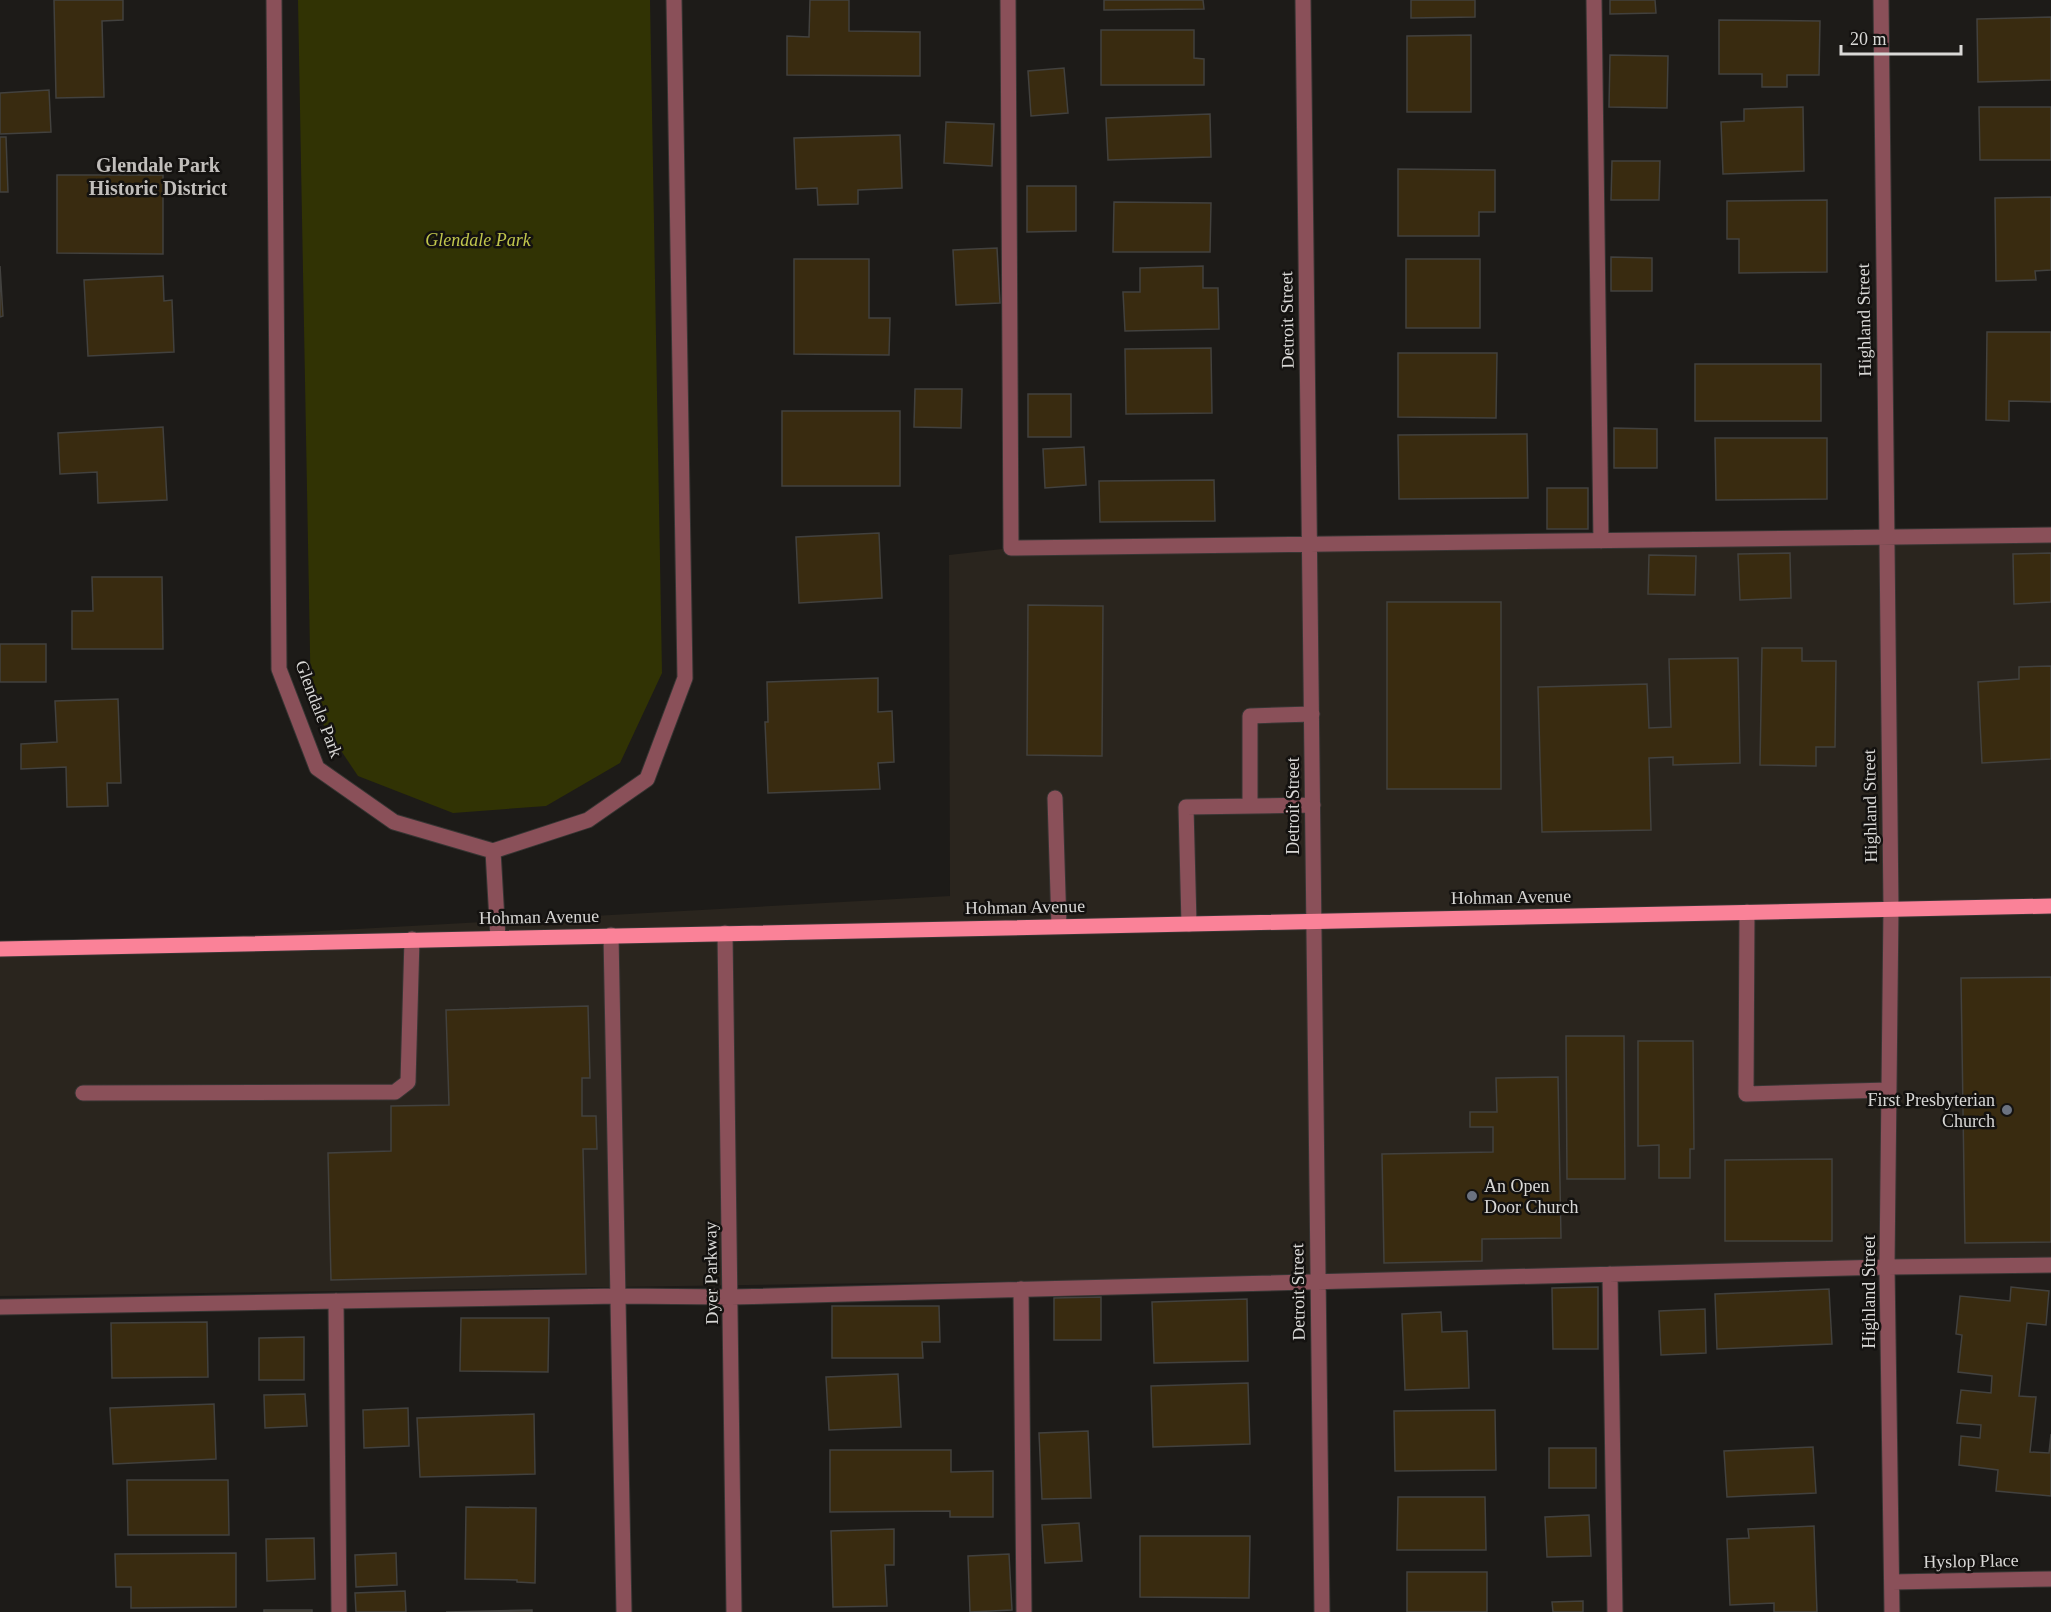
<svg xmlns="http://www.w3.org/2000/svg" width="2051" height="1612" font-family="Georgia,serif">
<rect width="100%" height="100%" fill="#1d1b18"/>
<!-- built -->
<path fill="#2a251e" d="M 2051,535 L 2051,1266 L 0,1296 L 0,949 L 950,896 L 949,555 L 1011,548 Z"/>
<!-- green -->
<path fill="#313304" d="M 298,0 L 650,0 L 662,673 L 620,763 L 546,806 L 453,813 L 358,776 L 311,706 Z"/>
<!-- building -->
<path fill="#392b10" stroke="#42413e" stroke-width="1.5" d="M 54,0 L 123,0 L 123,20 L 102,21 L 104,97 L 56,98 Z
M 810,0 L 849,0 L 849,31 L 920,32 L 920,76 L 787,75 L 787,36 L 809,37 Z
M 1104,0 L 1203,0 L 1204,9 L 1104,10 Z
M 1411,0 L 1475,0 L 1475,17 L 1411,18 Z
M 1610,0 L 1655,0 L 1656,13 L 1610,14 Z
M 2051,17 L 2051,80 L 1978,82 L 1977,19 Z
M 1719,20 L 1820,21 L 1819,75 L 1787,75 L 1787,87 L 1762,87 L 1762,74 L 1719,74 Z
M 1101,30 L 1194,30 L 1194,58 L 1204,59 L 1204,85 L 1101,85 Z
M 1471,35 L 1471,112 L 1407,112 L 1407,36 Z
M 1610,55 L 1668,56 L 1667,108 L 1609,107 Z
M 1064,68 L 1068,113 L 1031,116 L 1028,71 Z
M 49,90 L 51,132 L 0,134 L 0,93 Z
M 1803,107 L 1804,171 L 1723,174 L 1721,122 L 1744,121 L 1744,109 Z
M 1979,107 L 2051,107 L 2051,160 L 1980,160 Z
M 1210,114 L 1211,157 L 1108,160 L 1106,118 Z
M 946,122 L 994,124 L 992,166 L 944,163 Z
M 900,135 L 902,188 L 858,190 L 858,204 L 818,205 L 817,188 L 796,189 L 794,138 Z
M 0,137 L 6,137 L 8,192 L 0,192 Z
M 1612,161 L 1660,161 L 1659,200 L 1611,200 Z
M 1398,169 L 1495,170 L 1495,212 L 1479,212 L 1479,236 L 1398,236 Z
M 57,175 L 163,175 L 163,254 L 57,253 Z
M 1027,186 L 1076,186 L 1076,231 L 1027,232 Z
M 2051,197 L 2051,270 L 2035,271 L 2036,280 L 1996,281 L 1995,198 Z
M 1827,200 L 1827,272 L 1739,273 L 1739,239 L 1727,239 L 1727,201 Z
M 1114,202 L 1211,203 L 1210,252 L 1113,252 Z
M 997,248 L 1000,303 L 956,305 L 953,250 Z
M 1611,257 L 1652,258 L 1652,291 L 1611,291 Z
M 794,259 L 869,259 L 869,318 L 890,318 L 889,355 L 794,354 Z
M 1406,259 L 1480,259 L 1480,328 L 1406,328 Z
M 0,266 L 3,316 L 0,317 Z
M 1203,266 L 1203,288 L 1218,288 L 1219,329 L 1125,331 L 1123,292 L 1140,292 L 1140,268 Z
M 163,276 L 164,301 L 172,300 L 174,352 L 88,356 L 84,280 Z
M 1987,332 L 2051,332 L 2051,402 L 2009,401 L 2009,421 L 1986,420 Z
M 1211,348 L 1212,413 L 1126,414 L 1125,349 Z
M 1398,353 L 1497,353 L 1496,418 L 1398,417 Z
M 1695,364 L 1821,364 L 1821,421 L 1695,421 Z
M 915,389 L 962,389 L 961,428 L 914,427 Z
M 1028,394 L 1071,394 L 1071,437 L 1028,437 Z
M 782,411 L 900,411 L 900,486 L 782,486 Z
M 163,427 L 167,500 L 98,503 L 97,472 L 60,474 L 58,433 Z
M 1614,428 L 1657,429 L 1657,468 L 1614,468 Z
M 1527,434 L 1528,498 L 1399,499 L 1398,435 Z
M 1715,438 L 1827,438 L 1827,499 L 1716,500 Z
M 1084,447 L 1086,485 L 1045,488 L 1043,449 Z
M 1214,480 L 1215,521 L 1100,522 L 1099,481 Z
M 1547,488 L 1588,488 L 1588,529 L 1547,529 Z
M 879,533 L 882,598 L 799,603 L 796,537 Z
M 1790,553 L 1791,598 L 1740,600 L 1738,554 Z
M 2051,553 L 2051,602 L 2014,604 L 2013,554 Z
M 1649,555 L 1696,556 L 1695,595 L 1648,594 Z
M 92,577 L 162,577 L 163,649 L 72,649 L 72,611 L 93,611 Z
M 1387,602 L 1501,602 L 1501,789 L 1387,789 Z
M 1028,605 L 1103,606 L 1102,756 L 1027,755 Z
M 0,644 L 46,644 L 46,682 L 0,682 Z
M 1762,648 L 1802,648 L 1802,661 L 1836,661 L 1835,747 L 1816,747 L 1816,766 L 1760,765 Z
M 1738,658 L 1740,763 L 1673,765 L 1673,757 L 1649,758 L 1651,830 L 1542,832 L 1538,687 L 1647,684 L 1649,728 L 1671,727 L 1669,659 Z
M 2051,666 L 2051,759 L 1982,763 L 1978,682 L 2019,679 L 2019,667 Z
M 878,678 L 878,712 L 892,711 L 894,762 L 878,763 L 880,789 L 768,793 L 765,722 L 768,722 L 767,682 Z
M 118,699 L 121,783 L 107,783 L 108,806 L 67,807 L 66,767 L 21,769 L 21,744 L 57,742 L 55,701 Z
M 2051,977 L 2051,1242 L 1965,1243 L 1961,978 Z
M 588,1006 L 590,1078 L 582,1078 L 582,1116 L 596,1116 L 597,1149 L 583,1149 L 586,1274 L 331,1280 L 328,1153 L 391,1151 L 391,1106 L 449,1105 L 446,1010 Z
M 1566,1036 L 1624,1036 L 1625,1179 L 1567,1179 Z
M 1638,1041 L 1693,1041 L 1694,1149 L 1690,1149 L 1690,1178 L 1659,1178 L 1659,1145 L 1638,1146 Z
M 1558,1077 L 1561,1238 L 1482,1239 L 1482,1261 L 1384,1263 L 1382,1154 L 1493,1152 L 1493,1127 L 1470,1127 L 1470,1112 L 1497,1112 L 1496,1078 Z
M 1832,1159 L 1832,1241 L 1725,1241 L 1725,1160 Z
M 1598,1287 L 1598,1349 L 1553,1349 L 1552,1288 Z
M 2011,1287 L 2049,1291 L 2046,1325 L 2027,1323 L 2019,1396 L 2036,1397 L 2030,1452 L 2049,1453 L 2051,1434 L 2051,1496 L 1996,1491 L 1998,1470 L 1959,1465 L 1961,1436 L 1980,1438 L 1981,1425 L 1957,1423 L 1961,1390 L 1991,1393 L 1992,1376 L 1958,1372 L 1962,1335 L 1956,1334 L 1960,1296 L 2010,1301 Z
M 1829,1289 L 1832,1344 L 1717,1349 L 1715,1294 Z
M 1101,1297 L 1101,1340 L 1054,1340 L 1054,1298 Z
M 1247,1299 L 1248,1361 L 1154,1363 L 1152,1302 Z
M 832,1306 L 939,1306 L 940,1342 L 922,1342 L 923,1358 L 832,1358 Z
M 1705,1309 L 1706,1353 L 1661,1355 L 1659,1311 Z
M 1441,1312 L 1442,1332 L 1467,1331 L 1469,1388 L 1405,1390 L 1402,1314 Z
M 461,1318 L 549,1318 L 548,1372 L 460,1371 Z
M 207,1322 L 208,1377 L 112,1378 L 111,1323 Z
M 304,1337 L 304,1380 L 259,1380 L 259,1338 Z
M 898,1374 L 901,1427 L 829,1430 L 826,1377 Z
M 1248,1383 L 1250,1444 L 1153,1447 L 1151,1386 Z
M 305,1394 L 307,1426 L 265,1428 L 264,1395 Z
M 214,1404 L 216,1459 L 113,1464 L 110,1408 Z
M 408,1408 L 409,1446 L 364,1448 L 363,1410 Z
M 1495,1410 L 1496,1470 L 1395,1471 L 1394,1411 Z
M 534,1414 L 535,1474 L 420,1477 L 417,1418 Z
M 1088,1431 L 1091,1498 L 1042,1499 L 1039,1433 Z
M 1813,1447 L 1816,1493 L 1727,1497 L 1724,1451 Z
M 1549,1448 L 1596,1448 L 1596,1488 L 1549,1488 Z
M 830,1450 L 951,1450 L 951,1472 L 993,1471 L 993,1517 L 950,1517 L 950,1511 L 830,1512 Z
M 127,1480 L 228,1480 L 229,1535 L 128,1535 Z
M 1398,1497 L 1485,1497 L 1486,1550 L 1397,1550 Z
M 466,1507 L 536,1508 L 535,1583 L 517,1582 L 517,1580 L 465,1579 Z
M 1589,1515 L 1591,1556 L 1547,1557 L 1545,1517 Z
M 1079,1523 L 1082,1561 L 1045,1563 L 1042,1525 Z
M 1814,1526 L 1817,1612 L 1774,1612 L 1774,1603 L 1730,1605 L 1727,1539 L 1749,1538 L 1748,1529 Z
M 894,1529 L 894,1565 L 885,1565 L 887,1606 L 833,1607 L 831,1531 Z
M 1140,1536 L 1250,1536 L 1249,1598 L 1140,1597 Z
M 314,1538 L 315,1579 L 267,1581 L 266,1539 Z
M 236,1553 L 236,1607 L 131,1608 L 131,1587 L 116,1587 L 115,1554 Z
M 396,1553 L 397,1585 L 356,1587 L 355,1555 Z
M 1009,1554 L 1012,1610 L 970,1612 L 968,1556 Z
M 1407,1572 L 1487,1572 L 1487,1612 L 1407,1612 Z
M 405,1591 L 406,1612 L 356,1612 L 355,1593 Z
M 1583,1601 L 1583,1612 L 1553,1612 L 1552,1602 Z
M 264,1610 L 312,1610 L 312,1612 L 264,1612 Z
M 532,1610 L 532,1612 L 446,1612 Z"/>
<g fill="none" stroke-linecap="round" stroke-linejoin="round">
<!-- minor casing -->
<g stroke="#373533" stroke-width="17">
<path id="minor" d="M 274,0 L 279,669 L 317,768 L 394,822 L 493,851 L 588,820 L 647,779 L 685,678 L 674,0
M 1008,0 L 1011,548 L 2051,535
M 1303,0 L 1322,1612
M 1594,0 L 1601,541
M 1881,0 L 1891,908 L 1887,1267 L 1892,1612
M 1055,798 L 1059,926
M 1250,806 L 1250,716 L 1312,714
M 493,851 L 498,938
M 1747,912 L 1746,1094 L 1889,1090
M 1189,924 L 1186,807 L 1313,805
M 725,933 L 734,1612
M 611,935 L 624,1612
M 83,1093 L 395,1092 L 408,1082 L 412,939
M 1610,1274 L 1615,1612
M 1021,1289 L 1024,1612
M 336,1301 L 339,1612
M 0,1307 L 618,1296 L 731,1297 L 1887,1267 L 2051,1265
M 1892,1582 L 2051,1579"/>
</g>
<!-- major casing -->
<g stroke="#373533" stroke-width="17">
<path id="major" d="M 0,949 L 2051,906"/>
</g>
<!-- minor -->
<use href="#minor" stroke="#8a5059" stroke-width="15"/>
<!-- major -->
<use href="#major" stroke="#fa8298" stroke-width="15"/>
</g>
<!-- markers -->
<g fill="#6b7280" stroke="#141210" stroke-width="2">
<circle cx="2007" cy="1110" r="6"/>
<circle cx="1472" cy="1196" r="6"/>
</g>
<g text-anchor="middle" stroke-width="5" stroke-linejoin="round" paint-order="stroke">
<!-- park labels -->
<g font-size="18" font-style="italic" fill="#c1c64c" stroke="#141210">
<text x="478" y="246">Glendale Park</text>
</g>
<!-- street labels -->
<g font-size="18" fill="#d9d8d6" stroke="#141210">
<text transform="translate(1287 320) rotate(-91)" y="6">Detroit Street</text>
<text transform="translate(1864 320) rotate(-91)" y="6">Highland Street</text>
<text transform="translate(319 709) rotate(69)" y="6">Glendale Park</text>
<text transform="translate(1293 806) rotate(-90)" y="6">Detroit Street</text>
<text transform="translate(1870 806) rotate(-91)" y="6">Highland Street</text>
<text transform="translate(1511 897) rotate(-1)" y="6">Hohman Avenue</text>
<text transform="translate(1025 907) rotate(-1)" y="6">Hohman Avenue</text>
<text transform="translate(539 917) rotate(-1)" y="6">Hohman Avenue</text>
<text transform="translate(711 1273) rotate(-91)" y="6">Dyer Parkway</text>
<text transform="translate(1298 1292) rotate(-91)" y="6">Detroit Street</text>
<text transform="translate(1869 1292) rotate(-90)" y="6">Highland Street</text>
<text transform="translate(1971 1561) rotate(-1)" y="6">Hyslop Place</text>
</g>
<!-- poi labels -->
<g font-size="18" fill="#d9d8d6" stroke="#141210" text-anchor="end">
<text x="1995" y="1106">First Presbyterian<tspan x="1995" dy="21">Church</tspan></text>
<text x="1484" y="1192" text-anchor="start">An Open<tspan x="1484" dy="21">Door Church</tspan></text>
</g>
<!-- neighbourhood labels -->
<g font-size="20" font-weight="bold" fill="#c1bebb" stroke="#141210">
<text x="158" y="172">Glendale Park<tspan x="158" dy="23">Historic District</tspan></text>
</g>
</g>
<!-- scale -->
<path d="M1841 45v9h120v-9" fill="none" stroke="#d9d8d6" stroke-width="3"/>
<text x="1850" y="45" font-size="18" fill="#d9d8d6" stroke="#141210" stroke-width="4.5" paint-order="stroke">20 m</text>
</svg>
